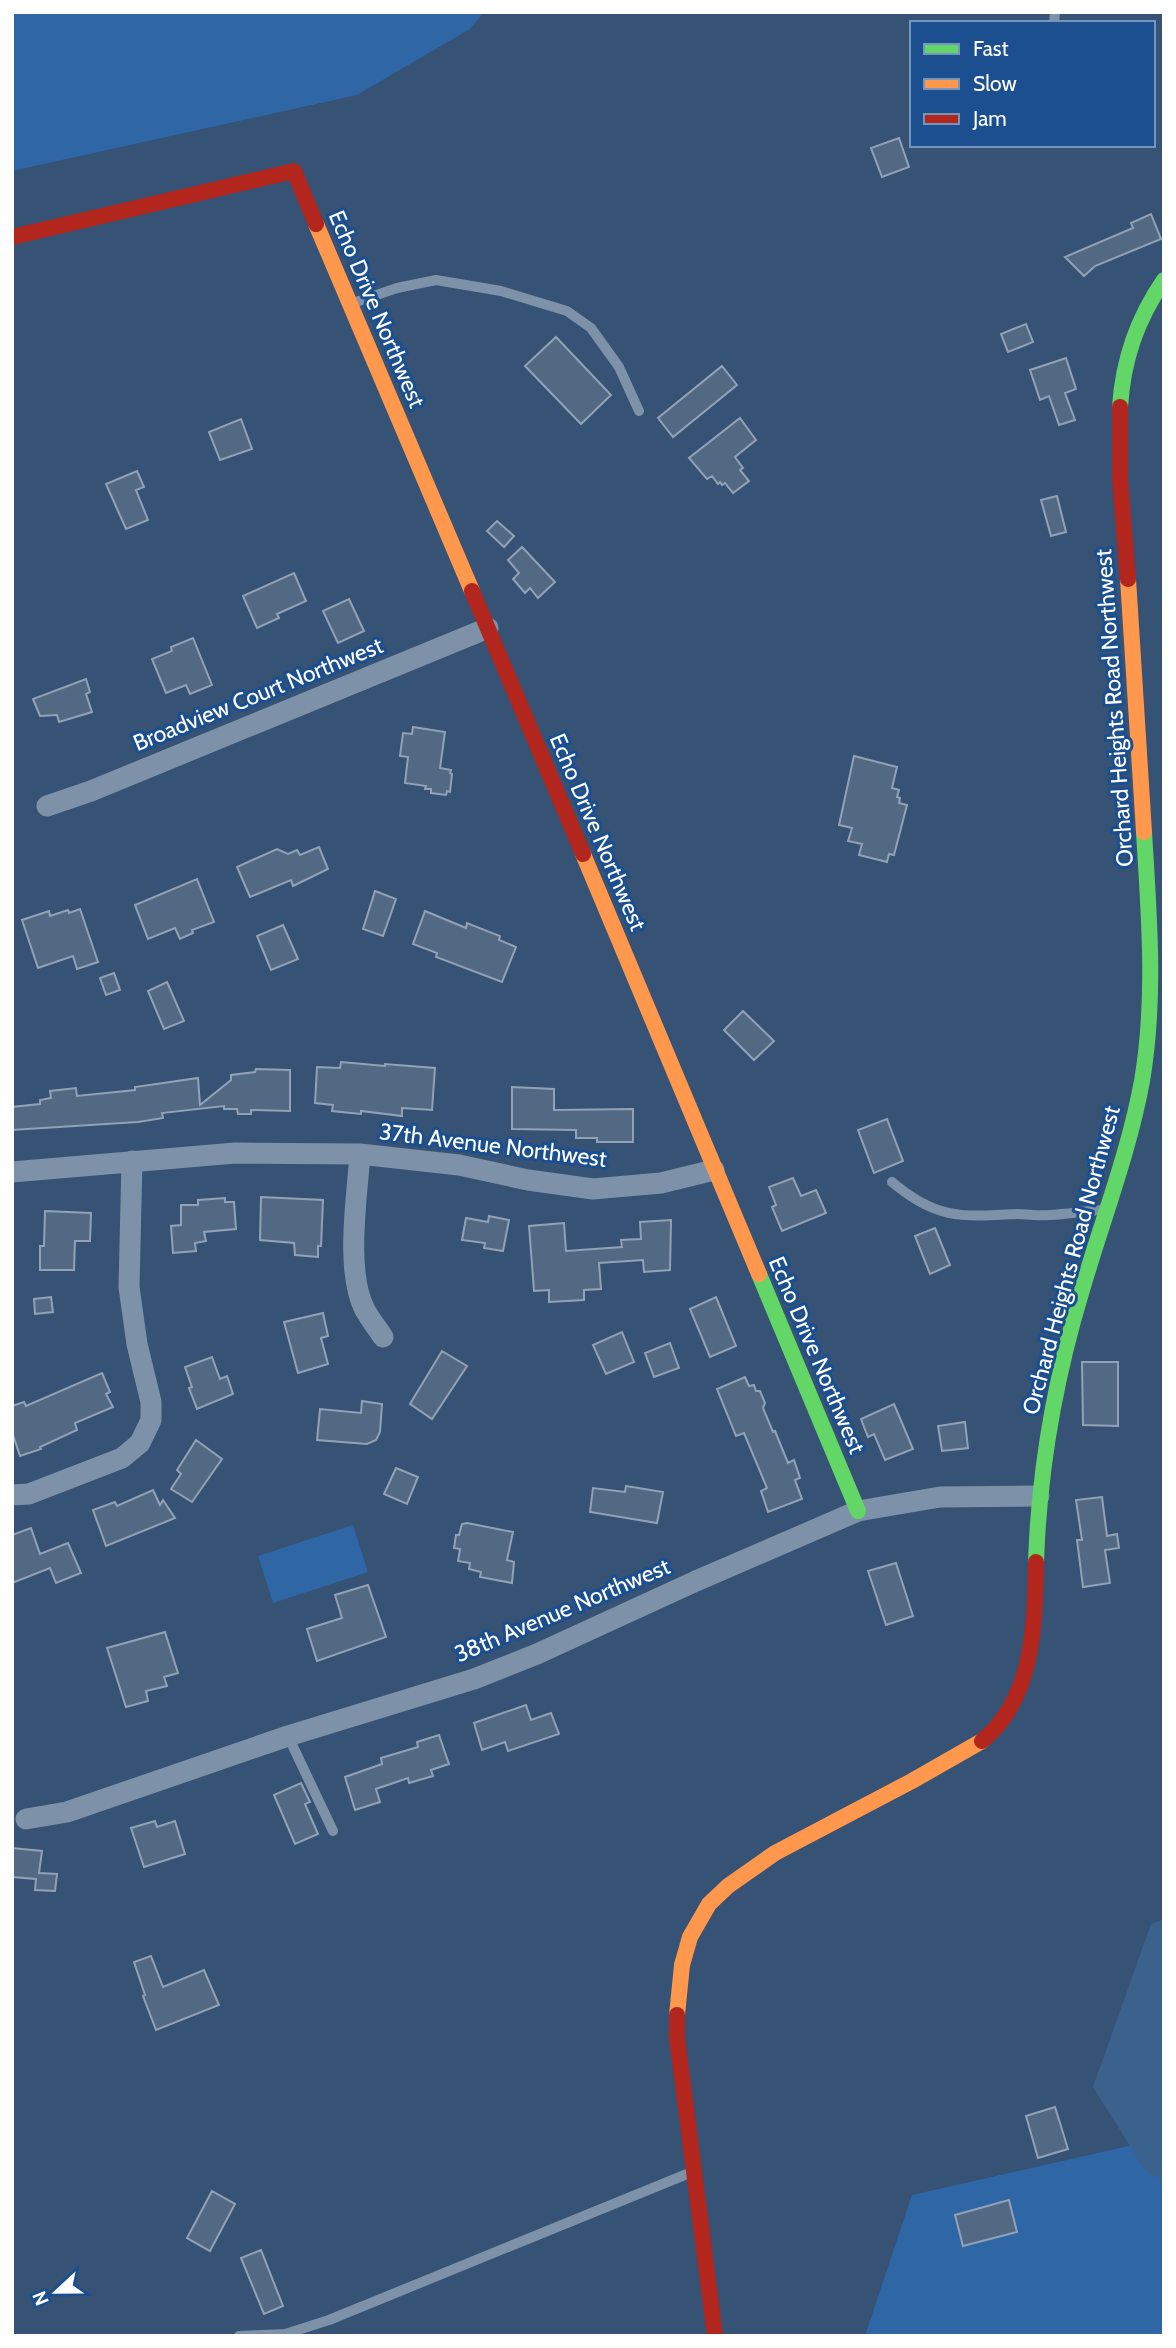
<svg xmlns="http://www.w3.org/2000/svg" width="1176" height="2348" font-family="Cabin,sans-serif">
<rect width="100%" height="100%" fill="#365274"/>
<!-- green -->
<path fill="#2f66a5" d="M 12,12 L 484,12 L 470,29 L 357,95 L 12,171 Z
M 353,1525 L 368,1572 L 273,1603 L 258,1556 Z
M 1164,2138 L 1164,2336 L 865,2336 L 912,2195 Z"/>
<!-- water -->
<path fill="#3b618d" d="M 1164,1919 L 1164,2179 L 1147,2173 L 1093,2087 L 1151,1924 Z"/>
<!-- building -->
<path fill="#526984" stroke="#92a2b6" stroke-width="2" d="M 899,138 L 909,167 L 882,177 L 871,148 Z
M 1151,214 L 1161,239 L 1095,266 L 1084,276 L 1065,257 L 1133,228 L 1131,223 Z
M 1026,324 L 1033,342 L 1008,352 L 1001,334 Z
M 556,337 L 611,395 L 581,424 L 525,366 Z
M 1066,358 L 1076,389 L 1065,393 L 1075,420 L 1059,425 L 1049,396 L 1040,400 L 1030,370 Z
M 722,366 L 737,385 L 673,437 L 658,418 Z
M 740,418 L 756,440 L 735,457 L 743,468 L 740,470 L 749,481 L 733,493 L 725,483 L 722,485 L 720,482 L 718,484 L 712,476 L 707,479 L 689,458 Z
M 241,419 L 252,449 L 220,460 L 209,432 Z
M 137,471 L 144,487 L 136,490 L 148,520 L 126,529 L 106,484 Z
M 1057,496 L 1066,532 L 1051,536 L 1041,500 Z
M 497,521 L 514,536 L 504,547 L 487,531 Z
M 522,547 L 555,582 L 538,598 L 530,588 L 525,593 L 513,579 L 519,573 L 508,560 Z
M 294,573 L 306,601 L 277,614 L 279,618 L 257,628 L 243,596 Z
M 349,599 L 364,631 L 338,643 L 323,611 Z
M 193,638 L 212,685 L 190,694 L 186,685 L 166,693 L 152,659 L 172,651 L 171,647 Z
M 86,679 L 90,692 L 86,694 L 92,712 L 59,722 L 57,715 L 40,716 L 33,699 Z
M 413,727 L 445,732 L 440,768 L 451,770 L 450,773 L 452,774 L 450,792 L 447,791 L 446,795 L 431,793 L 431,789 L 425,789 L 426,786 L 405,783 L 408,757 L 400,756 L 403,733 L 412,734 Z
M 854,756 L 897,767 L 892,788 L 899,790 L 897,797 L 900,798 L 899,803 L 907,805 L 894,855 L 889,854 L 887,862 L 859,855 L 862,844 L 848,841 L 852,828 L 839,825 Z
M 319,847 L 328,869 L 293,886 L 291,880 L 250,897 L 237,867 L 277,849 L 288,854 L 297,850 L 300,855 Z
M 197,879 L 214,922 L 192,930 L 193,933 L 180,939 L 175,928 L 148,939 L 135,905 Z
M 375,891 L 396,899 L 383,936 L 363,929 Z
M 80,909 L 98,962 L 77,969 L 73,956 L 38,968 L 22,920 L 49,911 L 50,916 L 68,910 L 69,913 Z
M 425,911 L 466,928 L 467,923 L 500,936 L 499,940 L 516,947 L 502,982 L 436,957 L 437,953 L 413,944 Z
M 283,925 L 298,959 L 271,970 L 257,936 Z
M 114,973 L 120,990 L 106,995 L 100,978 Z
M 167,982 L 184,1021 L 164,1029 L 148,991 Z
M 743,1011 L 774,1041 L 754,1060 L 724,1030 Z
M 341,1062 L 385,1066 L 385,1064 L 435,1068 L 432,1110 L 402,1108 L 402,1116 L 361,1111 L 361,1114 L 332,1111 L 333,1105 L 315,1103 L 317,1067 L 340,1068 Z
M 256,1069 L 290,1070 L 290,1111 L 251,1110 L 251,1114 L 238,1114 L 237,1109 L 224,1109 L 224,1106 L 162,1113 L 163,1118 L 138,1122 L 12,1130 L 12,1107 L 40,1104 L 40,1100 L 51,1098 L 50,1091 L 76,1088 L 77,1096 L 135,1090 L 135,1087 L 198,1078 L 200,1105 L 231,1080 L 231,1075 L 255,1072 Z
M 512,1087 L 554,1089 L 554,1110 L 633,1109 L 633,1142 L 597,1142 L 597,1138 L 576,1138 L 576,1130 L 512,1129 Z
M 887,1119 L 903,1161 L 874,1173 L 858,1130 Z
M 793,1178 L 801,1196 L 816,1190 L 826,1213 L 782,1231 L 772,1207 L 776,1205 L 769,1187 Z
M 261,1197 L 323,1200 L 321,1246 L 318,1246 L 318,1257 L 295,1255 L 294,1243 L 260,1240 Z
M 225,1198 L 225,1202 L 234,1202 L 236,1229 L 204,1232 L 206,1241 L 195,1243 L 196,1251 L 173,1253 L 171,1226 L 181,1225 L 181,1205 L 198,1205 L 198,1200 Z
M 45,1211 L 91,1213 L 90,1241 L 75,1241 L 74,1270 L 40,1270 L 40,1246 L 44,1246 Z
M 489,1216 L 509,1220 L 503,1251 L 484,1248 L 485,1243 L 462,1240 L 466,1218 L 488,1222 Z
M 671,1220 L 670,1270 L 644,1272 L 643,1260 L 599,1263 L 601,1289 L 584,1290 L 584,1300 L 549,1302 L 549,1290 L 534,1291 L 529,1226 L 564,1223 L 566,1251 L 622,1247 L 621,1240 L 641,1239 L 640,1222 Z
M 935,1228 L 950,1265 L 930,1274 L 915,1236 Z
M 51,1297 L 53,1312 L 35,1314 L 34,1299 Z
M 716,1297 L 736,1346 L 710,1357 L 690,1309 Z
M 323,1313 L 328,1336 L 321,1338 L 328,1364 L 298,1373 L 284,1322 Z
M 622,1332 L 634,1362 L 606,1374 L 593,1345 Z
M 670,1343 L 679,1368 L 654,1377 L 645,1353 Z
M 442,1351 L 467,1366 L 432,1419 L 410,1404 Z
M 212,1357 L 220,1379 L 227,1376 L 233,1394 L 197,1409 L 189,1388 L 192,1387 L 185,1367 Z
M 1082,1362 L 1118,1362 L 1118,1426 L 1083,1425 Z
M 102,1373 L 110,1392 L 106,1394 L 113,1407 L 75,1423 L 77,1430 L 40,1447 L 41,1449 L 20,1456 L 12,1432 L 12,1406 L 24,1402 L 26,1406 Z
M 745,1377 L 749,1386 L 754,1385 L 756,1391 L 760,1391 L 765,1403 L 763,1408 L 773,1432 L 775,1431 L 788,1463 L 794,1460 L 800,1478 L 795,1480 L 802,1499 L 768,1512 L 761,1491 L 767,1488 L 744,1433 L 736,1436 L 717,1389 Z
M 362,1401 L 382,1404 L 380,1432 L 376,1440 L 367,1444 L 317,1440 L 320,1409 L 361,1413 Z
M 894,1404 L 913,1449 L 885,1460 L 874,1434 L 868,1437 L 861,1419 Z
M 965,1422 L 968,1448 L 942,1451 L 938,1426 Z
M 196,1440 L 222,1459 L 192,1502 L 171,1489 L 181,1474 L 177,1470 Z
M 396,1468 L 418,1477 L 407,1504 L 384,1494 Z
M 626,1486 L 663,1492 L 657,1523 L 590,1512 L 593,1488 L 625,1492 Z
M 153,1490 L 160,1505 L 163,1500 L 175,1518 L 106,1546 L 93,1510 L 115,1502 L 117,1506 Z
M 1102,1497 L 1107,1536 L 1117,1534 L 1119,1548 L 1105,1550 L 1110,1583 L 1083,1587 L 1077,1540 L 1082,1540 L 1076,1500 Z
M 467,1523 L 513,1532 L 507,1560 L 514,1562 L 512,1583 L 480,1577 L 481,1572 L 469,1569 L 470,1563 L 458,1561 L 460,1549 L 454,1548 L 456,1535 L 459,1535 L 462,1524 Z
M 31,1528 L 40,1554 L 68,1543 L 81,1573 L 56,1583 L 50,1568 L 12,1583 L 12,1535 Z
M 896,1563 L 913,1616 L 886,1625 L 868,1571 Z
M 368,1585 L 386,1637 L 317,1661 L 307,1629 L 342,1618 L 335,1595 Z
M 165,1632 L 178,1673 L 164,1677 L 167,1686 L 146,1691 L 148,1701 L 126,1707 L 107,1648 Z
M 526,1705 L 531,1720 L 551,1713 L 559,1734 L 508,1751 L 505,1742 L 482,1750 L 474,1723 Z
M 439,1735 L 449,1764 L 431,1770 L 433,1776 L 409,1783 L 408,1778 L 376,1789 L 380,1802 L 355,1810 L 345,1777 L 382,1764 L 381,1758 L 418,1747 L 417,1742 Z
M 301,1783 L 310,1802 L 305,1804 L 318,1834 L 295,1844 L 274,1795 Z
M 155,1821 L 157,1827 L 175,1821 L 185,1854 L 144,1867 L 131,1828 Z
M 12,1848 L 42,1851 L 39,1873 L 57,1874 L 55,1891 L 35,1890 L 36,1879 L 12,1877 Z
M 151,1956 L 163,1987 L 204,1970 L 219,2005 L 156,2030 L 143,1996 L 145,1995 L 134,1962 Z
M 1055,2107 L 1068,2149 L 1038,2158 L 1026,2116 Z
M 212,2191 L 235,2204 L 210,2251 L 187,2238 Z
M 1009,2200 L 1017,2232 L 963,2246 L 955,2215 Z
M 261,2250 L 283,2306 L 264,2314 L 241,2258 Z"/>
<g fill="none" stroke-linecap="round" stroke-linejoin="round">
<!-- lane -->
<path stroke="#7d92a8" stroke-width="10" d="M 1054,23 L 1055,12
M 353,303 L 397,288 L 436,280 L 501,291 L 567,311 L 591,328 L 619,367 L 639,411
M 892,1182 C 937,1220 962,1217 1017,1214 C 1028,1214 1039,1216 1050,1215 C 1068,1214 1085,1211 1103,1210
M 288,1736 L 333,1831
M 239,2336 L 285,2334
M 279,2336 L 329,2320 L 692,2172"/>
<!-- street -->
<path stroke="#7d92a8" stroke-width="21" d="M 47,806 L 91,791 L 488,628
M 360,1154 C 357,1197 345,1272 365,1310 C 370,1319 377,1328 383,1337
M 12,1172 L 235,1153 L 360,1154 L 459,1165 L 528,1180 L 593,1189 L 661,1183 L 714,1170
M 12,1495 L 29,1494 L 122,1458 L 140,1443 L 151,1420 L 151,1402 L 137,1344 L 129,1287 L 132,1161
M 26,1819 L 67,1812 L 288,1736 L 474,1679 L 537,1654 L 696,1581 L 858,1511 L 940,1497 L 1039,1496"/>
<!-- fast -->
<path stroke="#63d668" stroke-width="16" d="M 1120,407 C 1123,359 1137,319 1164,280
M 759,1274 L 858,1511
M 1036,1562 C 1039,1470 1055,1379 1082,1290 C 1102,1221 1129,1152 1142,1081 C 1156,998 1149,915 1144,832"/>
<!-- slow -->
<path stroke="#ff974d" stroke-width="16" d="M 316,224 L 472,591
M 1128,579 L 1144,832
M 583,854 L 759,1274
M 677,2015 L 682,1965 L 690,1937 L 709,1904 L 728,1886 L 775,1853 L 912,1781 L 982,1741"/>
<!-- jam -->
<path stroke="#b3261e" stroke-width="16" d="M 12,237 L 294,171 L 316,224
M 1120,407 L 1120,479 L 1128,579
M 472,591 L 583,854
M 982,1741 C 1034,1699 1035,1624 1036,1562
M 677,2015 L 677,2038 L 715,2336"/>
</g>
<g text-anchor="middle" stroke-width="6" stroke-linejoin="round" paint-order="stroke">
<!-- street labels -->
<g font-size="23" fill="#fff" stroke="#1b4f8f">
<text transform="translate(377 309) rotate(67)" y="8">Echo Drive Northwest</text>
<text transform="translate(258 694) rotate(-22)" y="8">Broadview Court Northwest</text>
<text transform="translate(1114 708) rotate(-94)" y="8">Orchard Heights Road Northwest</text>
<text transform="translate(598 832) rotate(67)" y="8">Echo Drive Northwest</text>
<text transform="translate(493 1145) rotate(7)" y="8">37th Avenue Northwest</text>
<text transform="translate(1071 1260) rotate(-75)" y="8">Orchard Heights Road Northwest</text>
<text transform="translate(817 1355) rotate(67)" y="8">Echo Drive Northwest</text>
<text transform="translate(562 1610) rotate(-23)" y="8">38th Avenue Northwest</text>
</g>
</g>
<!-- border -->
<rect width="1176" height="2348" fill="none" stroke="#ffffff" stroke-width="28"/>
<!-- legend -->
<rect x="910" y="21" width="245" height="126" fill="#1b4f8f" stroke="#7695bc" stroke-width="2"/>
<rect x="924" y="44" width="35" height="10" fill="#63d668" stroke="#7695bc" stroke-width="2"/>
<text x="973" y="56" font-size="21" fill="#ffffff">Fast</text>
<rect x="924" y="79" width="35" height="10" fill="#ff974d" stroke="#7695bc" stroke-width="2"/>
<text x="973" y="91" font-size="21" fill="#ffffff">Slow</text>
<rect x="924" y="114" width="35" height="10" fill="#b3261e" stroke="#7695bc" stroke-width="2"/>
<text x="973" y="126" font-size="21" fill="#ffffff">Jam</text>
<!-- north arrow -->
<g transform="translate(56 2292) rotate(248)" stroke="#1b4f8f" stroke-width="5" paint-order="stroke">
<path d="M0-5L12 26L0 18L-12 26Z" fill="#ffffff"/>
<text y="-10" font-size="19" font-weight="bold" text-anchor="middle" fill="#ffffff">N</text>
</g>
</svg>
